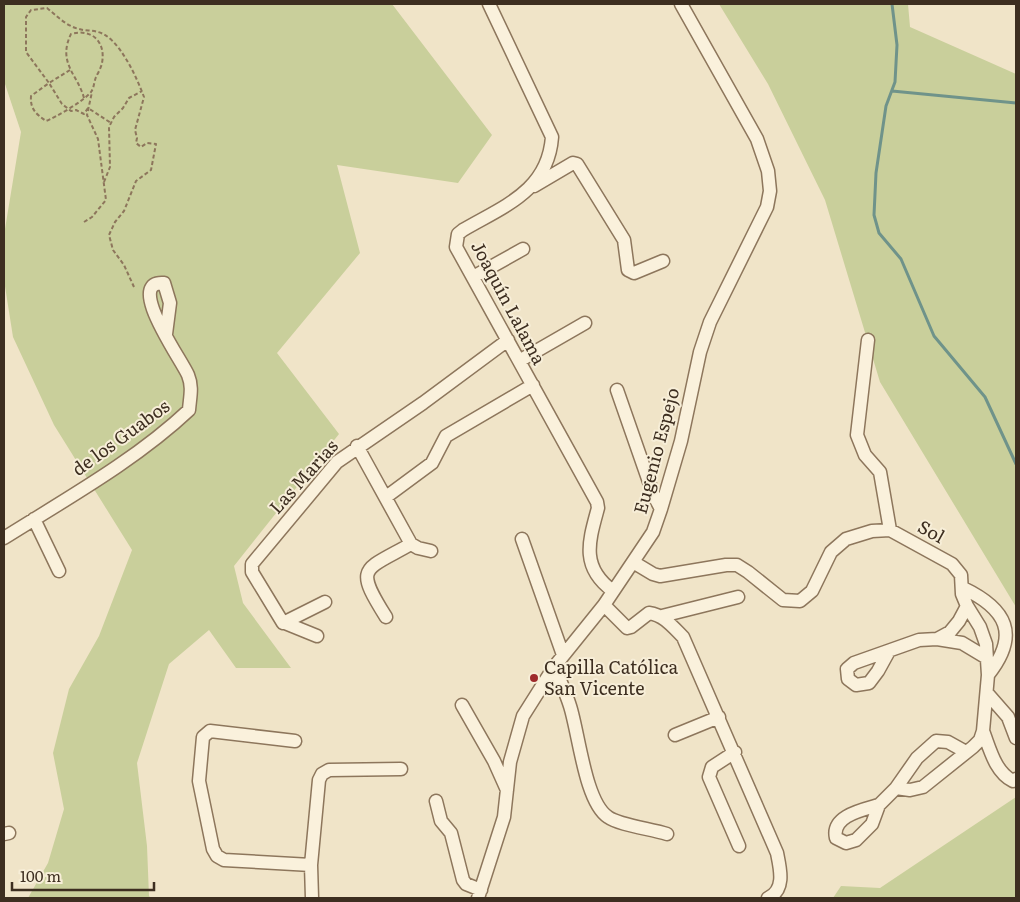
<svg xmlns="http://www.w3.org/2000/svg" width="1020" height="902" font-family="Literata,serif">
<rect width="100%" height="100%" fill="#f0e4c8"/>
<!-- green -->
<path fill="#c9cf9b" d="M 4,4 L 392,4 L 492,135 L 458,183 L 337,165 L 360,253 L 277,353 L 339,434 L 234,566 L 243,603 L 291,668 L 236,668 L 209,630 L 169,664 L 137,763 L 147,846 L 149,896 L 151,898 L 28,898 L 48,863 L 64,809 L 53,753 L 69,689 L 99,636 L 132,550 L 54,425 L 13,337 L 4,280 L 4,235 L 21,132 L 4,81 Z
M 719,4 L 908,4 L 910,27 L 1016,74 L 1016,607 L 880,382 L 825,200 L 768,84 Z
M 1016,797 L 1016,898 L 833,898 L 841,886 L 880,888 Z"/>
<g fill="none" stroke-linecap="round" stroke-linejoin="round">
<!-- stream -->
<path stroke="#6f938a" stroke-width="3" d="M 892,4 L 897,45 L 895,82 L 886,106 L 876,173 L 874,215 L 879,233 L 901,259 L 934,336 L 985,397 L 1016,464
M 892,91 L 1016,103"/>
<!-- minor casing -->
<g stroke="#8d765c" stroke-width="15">
<path id="minor" d="M 489,4 L 552,137 C 548,191 504,206 463,230 L 458,234 L 456,247 L 597,502 L 598,508 C 589,541 580,567 613,591
M 534,186 L 573,163 L 577,164 L 624,240 L 628,270 L 634,273 L 663,261
M 473,277 L 523,249
M 868,340 L 857,435 L 865,455 L 880,472 L 890,530
M 519,361 L 585,323
M 617,390 L 654,496 L 661,509
M 357,446 L 411,544 L 418,548 L 431,551
M 386,497 L 432,463 L 446,436 L 533,385
M 34,519 L 59,571
M 4,538 C 66,499 136,460 189,410 C 190,397 193,387 188,375 C 181,359 124,280 164,283 L 170,303 L 166,334
M 522,539 L 563,655
M 633,562 L 653,574 L 660,576 L 726,565 L 737,565 L 748,572 L 783,600 L 800,601 L 812,591 L 831,552 L 846,539 L 872,531 L 890,530 L 952,564 L 961,575 L 962,594 L 967,606 L 980,627 L 986,644 L 988,675 L 983,731 L 980,740 L 973,747 L 923,787 L 910,790 L 896,788 L 879,805 L 872,824 L 856,840 L 846,843 L 836,838 C 831,816 862,810 879,805
M 963,588 C 1007,609 1020,635 988,675
M 325,602 L 283,623 L 252,572 L 252,564 L 337,462 L 423,403 L 508,340
M 604,605 L 627,628 L 631,627 L 649,613 C 664,615 673,627 683,637 L 777,853 C 780,868 786,890 768,898
M 662,616 L 738,597
M 386,617 C 354,566 363,571 411,544
M 285,623 L 317,636
M 937,639 L 962,643 L 987,658
M 889,651 L 878,671 L 869,683 L 856,685 L 848,679 L 847,669 L 854,663 L 919,640 L 937,639 L 950,632 L 959,621 L 967,606
M 554,667 C 560,680 566,693 570,706 C 579,734 585,802 608,817 C 619,825 652,829 667,834
M 987,693 L 1008,717 L 1016,738
M 462,705 L 494,761 L 507,790
M 983,731 C 990,749 995,772 1013,781 L 1016,779
M 675,735 L 719,717
M 295,741 L 210,731 L 203,737 L 199,781 L 213,849 L 217,856 L 224,860 L 311,865
M 735,752 L 712,767 L 709,777 L 739,846
M 896,788 L 917,758 L 936,741 L 948,742 L 966,752
M 436,801 L 441,821 L 451,833 L 463,880 L 466,884 L 481,890
M 4,834 L 9,833
M 312,898 L 311,865 L 319,780 L 322,774 L 329,770 L 401,769
M 478,898 L 504,817 L 510,762 L 523,716 L 554,667 L 604,605 L 653,532 L 661,509 L 681,441 L 700,352 L 710,322 L 767,207 L 770,191 L 768,171 L 757,139 L 681,4"/>
</g>
<!-- path -->
<path stroke="#8d765c" stroke-width="2" stroke-dasharray="4 2.5" stroke-linecap="butt" d="M 70,70 L 49,83 L 62,104 L 71,111 L 76,110 L 84,114 L 88,108 L 111,123
M 84,98 C 78,75 57,63 71,34 C 92,28 106,42 102,63 C 101,68 98,73 96,77 C 94,82 94,88 91,92 C 84,101 56,117 46,121 C 36,114 30,109 31,96 L 49,83 L 26,52 L 26,17 L 31,10 L 47,8 C 57,16 66,26 79,29 C 85,31 92,30 98,32 C 119,37 137,78 144,97 L 135,130 L 137,138 L 136,143 L 141,147 L 147,143 L 156,144 L 151,170 L 136,181 L 124,211 L 115,222 L 109,235 L 113,250 L 124,265 L 134,287
M 104,182 L 110,167 L 109,127 L 114,117 L 123,108 L 129,98 L 142,91
M 84,222 L 92,217 L 106,200 L 98,139 L 87,115 L 92,92"/>
<!-- minor -->
<use href="#minor" stroke="#faf1dc" stroke-width="12"/>
</g>
<!-- markers -->
<circle fill="#9e2a2b" stroke="#f7eed8" stroke-width="2" cx="534" cy="678" r="5"/>
<g text-anchor="middle" stroke-width="4" stroke-linejoin="round" paint-order="stroke">
<!-- street labels -->
<g font-size="18" fill="#3d2e20" stroke="#f7eed8">
<text transform="translate(508 303) rotate(62)" y="6">Joaquín Lalama</text>
<text transform="translate(121 438) rotate(-36)" y="6">de los Guabos</text>
<text transform="translate(657 451) rotate(-75)" y="6">Eugenio Espejo</text>
<text transform="translate(304 477) rotate(-48)" y="6">Las Marias</text>
<text transform="translate(931 532) rotate(29)" y="6">Sol</text>
</g>
<!-- poi labels -->
<g font-size="18" fill="#3d2e20" stroke="#f7eed8" text-anchor="start">
<text x="544" y="674">Capilla Católica<tspan x="544" dy="21">San Vicente</tspan></text>
</g>
</g>
<!-- border -->
<rect width="1020" height="902" fill="none" stroke="#3d2e20" stroke-width="10"/>
<!-- scale -->
<path d="M12 882v8h142v-8" fill="none" stroke="#3d2e20" stroke-width="2.5"/>
<text x="20" y="882" font-size="15" fill="#3d2e20" stroke="#f7eed8" stroke-width="4" paint-order="stroke">100 m</text>
</svg>
